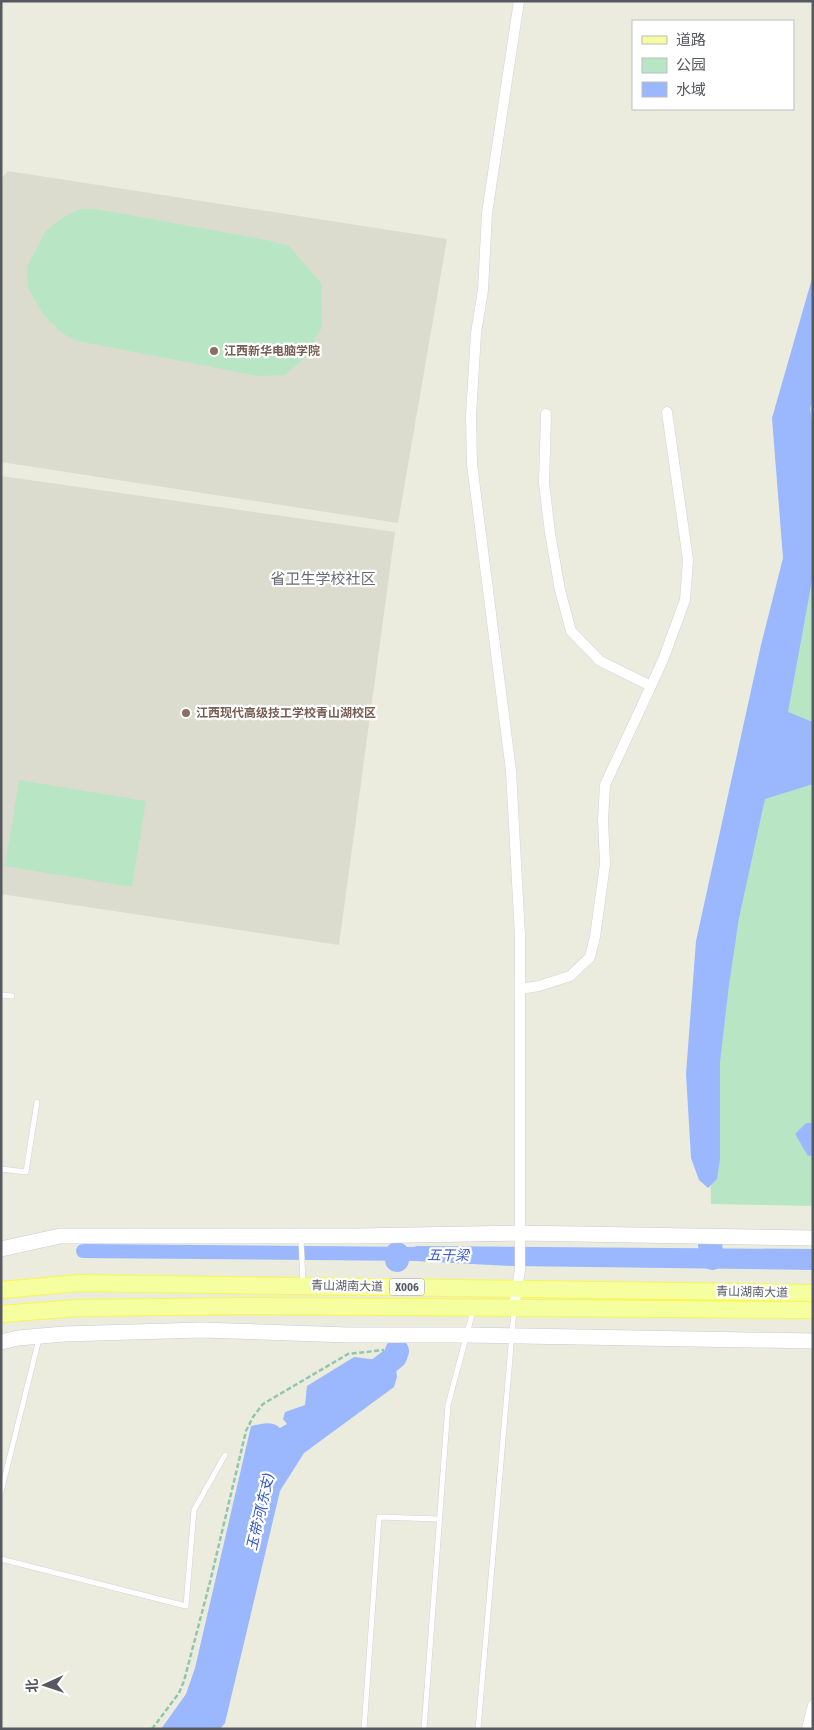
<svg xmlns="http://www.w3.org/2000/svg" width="814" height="1730" font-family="'Fira Sans Condensed','Noto Sans SC',sans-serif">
<rect width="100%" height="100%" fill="#ebecde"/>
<!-- education -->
<path fill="#dbdccd" d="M 8,171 L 447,239 L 398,523 L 1,462 L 1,179 Z
M 1,476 L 395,532 L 339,945 L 1,894 Z"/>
<!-- green -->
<path fill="#b8e6c5" d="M 79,209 L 96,209 L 267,240 L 289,246 L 321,283 L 322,327 L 306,357 L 285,375 L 259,376 L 77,341 L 63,334 L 43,314 L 28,288 L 27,267 L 45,232 L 62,218 Z
M 813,322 L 813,1206 L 711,1204 L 707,958 L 803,554 Z
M 19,780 L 146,801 L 132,887 L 5,866 Z"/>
<!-- water -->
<path fill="#9bb8ff" d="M 813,275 L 813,400 L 810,408 L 813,427 L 813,575 L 788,712 L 813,722 L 813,784 L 765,799 L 739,918 L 729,985 L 720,1062 L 720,1159 L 717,1179 L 708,1188 L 699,1180 L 691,1158 L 686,1074 L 696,941 L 761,645 L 783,558 L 772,418 Z
M 806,1123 L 813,1123 L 813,1155 L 808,1156 L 795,1134 Z
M 417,1246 L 813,1249 L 813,1270 L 512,1266 L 415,1261 L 408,1260 L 401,1254 L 411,1248 Z
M 354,1357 L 378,1360 L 395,1357 L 397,1377 L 394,1387 L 304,1453 L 280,1491 L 225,1723 L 220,1729 L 161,1729 L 186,1694 L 195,1668 L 251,1426 C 261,1424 272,1420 280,1428 L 287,1424 L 283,1419 L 285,1412 L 305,1405 L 307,1386 Z"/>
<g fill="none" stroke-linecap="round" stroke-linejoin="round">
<!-- canal -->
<path stroke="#9bb8ff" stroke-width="14" d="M 83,1251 L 420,1254"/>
<!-- river -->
<path stroke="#9bb8ff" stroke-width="24" d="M 710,1244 L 712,1258
M 397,1254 L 397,1260
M 370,1376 L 395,1357 L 397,1351"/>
<!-- service casing -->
<g stroke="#d2d2da" stroke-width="6">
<path id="service" d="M 1,995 L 12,996
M 1,1169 L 26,1172 L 37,1102
M 301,1238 L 303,1284
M 1,1492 L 39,1339
M 1,1559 L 186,1606 L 194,1510 L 225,1455
M 364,1729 L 379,1517 L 438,1519
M 424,1729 L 448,1405 L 473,1311
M 478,1729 L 514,1311"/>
</g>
<!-- minor casing -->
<g stroke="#d2d2da" stroke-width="11">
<path id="minor" d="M 546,414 L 544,483 L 550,533 L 560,590 L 571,631 L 600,661 L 651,686
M 520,989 L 539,986 L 570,976 L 590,957 L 595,937 L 605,864 L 603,820 L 605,785 L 663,660 L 685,600 L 688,560 L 667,412
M 514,1307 L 520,1270 L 520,936 L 511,771 L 472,464 L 471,416 L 476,333 L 483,290 L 487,213 L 519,1
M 807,1729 L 813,1705"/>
</g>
<!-- secondary casing -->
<g stroke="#c9cad4" stroke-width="16">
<path id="secondary" d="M 1,1249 L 60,1236 L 357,1236 L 519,1233 L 813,1238
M 1,1342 L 18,1338 L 64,1334 L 202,1330 L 348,1335 L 467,1335 L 813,1341"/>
</g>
<!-- primary casing -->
<g stroke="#f8f74b" stroke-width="18">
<path id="primary" d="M 1,1290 L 79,1283 L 813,1293
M 1,1314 L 77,1308 L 247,1306 L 813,1310"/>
</g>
<!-- path -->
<path stroke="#91c6ae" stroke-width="2.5" stroke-dasharray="5 2.5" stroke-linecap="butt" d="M 152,1729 L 179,1693 L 184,1681 L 210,1582 L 246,1431 L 253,1417 L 263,1404 L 348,1354 L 384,1350"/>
<!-- service -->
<use href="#service" stroke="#fff" stroke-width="5"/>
<!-- minor -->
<use href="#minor" stroke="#fff" stroke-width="10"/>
<!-- secondary -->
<use href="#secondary" stroke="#fff" stroke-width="15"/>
<!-- primary -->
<use href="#primary" stroke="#f5ffa0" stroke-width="16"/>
</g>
<!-- markers -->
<g fill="#8d6e63" stroke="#fff" stroke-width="2">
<circle cx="214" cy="351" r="5"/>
<circle cx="186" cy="713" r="5"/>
</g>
<g text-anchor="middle" stroke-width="4.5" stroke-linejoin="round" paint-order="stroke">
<!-- shield labels -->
<rect fill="#fff" stroke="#898b90" stroke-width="1" x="389.5" y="1278.5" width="35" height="17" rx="4"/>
<g font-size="11" font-weight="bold" fill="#575961">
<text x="407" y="1291">X006</text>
</g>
<!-- education labels -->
<g font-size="12" font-weight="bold" fill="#785e54" stroke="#fff" text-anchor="start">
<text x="224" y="355">江西新华电脑学院</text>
<text x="196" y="717">江西现代高级技工学校青山湖校区</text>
</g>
<!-- street labels -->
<g font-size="12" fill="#575961" stroke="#fff">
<text transform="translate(347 1286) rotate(1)" y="4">青山湖南大道</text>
<text transform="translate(752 1292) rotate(1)" y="4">青山湖南大道</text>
</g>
<!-- water labels -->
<g font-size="14" font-style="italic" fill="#3858c8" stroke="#fff">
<text transform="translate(448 1255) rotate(1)" y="5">五干梁</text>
<text transform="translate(260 1512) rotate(-77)" y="5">玉带河(东支)</text>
</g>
<!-- quarter labels -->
<g font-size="15" fill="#686b73" stroke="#fff">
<text x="323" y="584">省卫生学校社区</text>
</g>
</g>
<!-- border -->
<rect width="814" height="1730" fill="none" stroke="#575961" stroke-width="5"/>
<!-- legend -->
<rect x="632" y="20" width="162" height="90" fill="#ffffff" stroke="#bcbdc0"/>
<rect x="642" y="36" width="25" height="8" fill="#f5ffa0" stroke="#bcbdc0"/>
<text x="676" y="45" font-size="15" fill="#575961">道路</text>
<rect x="642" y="58" width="25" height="15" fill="#b8e6c5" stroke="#bcbdc0"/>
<text x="676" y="70" font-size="15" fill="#575961">公园</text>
<rect x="642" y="82" width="25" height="15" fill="#9bb8ff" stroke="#bcbdc0"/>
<text x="676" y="95" font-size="15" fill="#575961">水域</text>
<!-- north arrow -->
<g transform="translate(45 1685) rotate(267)" stroke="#ffffff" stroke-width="4" paint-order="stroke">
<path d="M0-4L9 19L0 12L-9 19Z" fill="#575961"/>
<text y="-8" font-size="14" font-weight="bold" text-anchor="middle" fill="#575961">北</text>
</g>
</svg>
